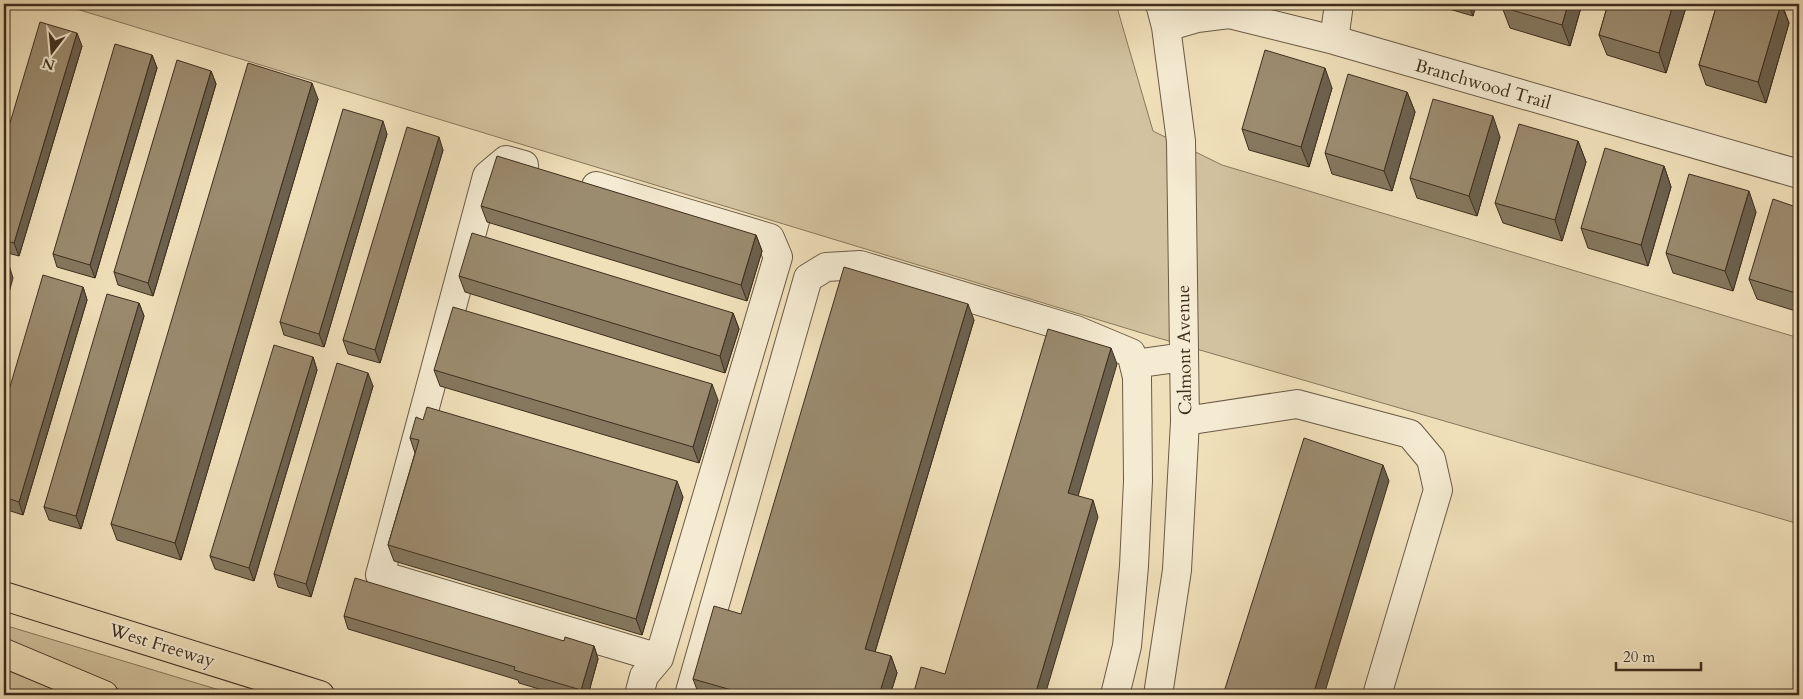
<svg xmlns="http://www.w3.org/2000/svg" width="1803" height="699" font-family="Cardo,serif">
<rect width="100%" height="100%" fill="#f0e0ba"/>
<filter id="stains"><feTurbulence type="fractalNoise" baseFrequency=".004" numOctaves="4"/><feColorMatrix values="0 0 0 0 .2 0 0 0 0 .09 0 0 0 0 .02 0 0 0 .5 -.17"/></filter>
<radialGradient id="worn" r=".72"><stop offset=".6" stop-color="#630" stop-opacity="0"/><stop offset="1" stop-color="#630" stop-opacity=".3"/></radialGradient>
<!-- green -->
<path fill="#d2c29f" stroke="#88785e" d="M 60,4 L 1116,4 L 1153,131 L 1222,165 L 1799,338 L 1799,524 L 1155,337 Z
M 4,625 L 236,695 L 132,695 L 4,639 Z
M 4,669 L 68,695 L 4,695 Z"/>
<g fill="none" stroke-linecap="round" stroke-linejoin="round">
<!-- minor casing -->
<g stroke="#6a5a45" stroke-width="30">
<path id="minor" d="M 1166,27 L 1197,18 L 1229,14 L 1334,40 L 1799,174
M 1334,40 L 1339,4
M 524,165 L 506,160 L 487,176 L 380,575 L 659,658
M 596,186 L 770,238 L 778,257 L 659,658 L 644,676 L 639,695
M 1134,364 L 1184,357
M 1185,421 L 1297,404 L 1410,434 L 1431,459 L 1438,490 L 1377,695
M 689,695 L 808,278 L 826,267 L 860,265 L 1076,330 L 1131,353 L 1137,377 L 1138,481 L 1134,566 L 1127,646 L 1115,695
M 1158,695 L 1177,570 L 1185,421 L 1181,141 L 1166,27 L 1160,4"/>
</g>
<!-- major casing -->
<g stroke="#3e2e1e" stroke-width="30">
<path id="major" d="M 4,596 L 320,695"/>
</g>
<!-- highway casing -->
<g stroke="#3e2e1e" stroke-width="30">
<path id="highway" d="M 4,653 L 104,695"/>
</g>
<!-- minor -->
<use href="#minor" stroke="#f5ebd2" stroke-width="28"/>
<!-- major -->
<use href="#major" stroke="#f0e0ba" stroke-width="28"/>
<!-- highway -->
<use href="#highway" stroke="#f0e0ba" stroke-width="28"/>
</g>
<!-- wall -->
<path fill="#85785f" stroke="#3e2e1e" d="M 1432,4 L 1476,4 L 1473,16 Z
M 1504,4 L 1582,4 L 1570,46 L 1510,28 L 1502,7 Z
M 1608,4 L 1687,4 L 1666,73 L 1607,55 L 1599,35 Z
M 1717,4 L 1782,4 L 1789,23 L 1766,103 L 1706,85 L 1699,65 Z
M 82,46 L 19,256 L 4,252 L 4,143 Z
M 152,55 L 157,68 L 95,278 L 57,267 L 53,254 Z
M 211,71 L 216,84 L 153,296 L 118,285 L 114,272 Z
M 1332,88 L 1309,167 L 1249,150 L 1242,129 Z
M 1407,92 L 1415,112 L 1392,191 L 1332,174 L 1325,153 Z
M 318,99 L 181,560 L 117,540 L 111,524 Z
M 387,134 L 324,347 L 284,335 L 280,322 Z
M 1500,137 L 1477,216 L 1417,198 L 1410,178 Z
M 1578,141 L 1586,162 L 1562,241 L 1503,223 L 1495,203 Z
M 443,150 L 380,363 L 348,354 L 343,340 Z
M 1664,166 L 1671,187 L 1648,266 L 1588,248 L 1581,228 Z
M 481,206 L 756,235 L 762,251 L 747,301 L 487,222 Z
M 1799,208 L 1799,312 L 1757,299 L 1749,279 Z
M 1756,212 L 1733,291 L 1673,273 L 1666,253 Z
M 459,276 L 733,313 L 739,329 L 725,373 L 465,292 Z
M 83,287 L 87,300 L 23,515 L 4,509 L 4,407 Z
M 139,303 L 144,316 L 81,529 L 49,520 L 44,507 Z
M 974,320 L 875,652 L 891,656 L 897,673 L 890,695 L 699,695 L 693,679 L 741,614 Z
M 313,357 L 317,370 L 254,581 L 215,569 L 210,556 Z
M 434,370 L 718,400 L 699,463 L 440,386 Z
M 373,386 L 311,597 L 278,587 L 274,574 Z
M 423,420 L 683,497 L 642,635 L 394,561 L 388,545 L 415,453 L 410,438 Z
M 344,616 L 564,641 L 594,646 L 598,659 L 588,695 L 559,695 L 519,683 L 518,680 L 348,629 Z"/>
<!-- shaded-wall -->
<path fill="#6c614e" stroke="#3e2e1e" d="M 1468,4 L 1476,4 L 1473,16 Z
M 1568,4 L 1582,4 L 1570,46 L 1562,25 Z
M 1673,4 L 1687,4 L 1666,73 L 1659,53 Z
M 1781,4 L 1789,23 L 1766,103 L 1758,82 Z
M 77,33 L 82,46 L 19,256 L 14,243 Z
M 152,55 L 157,68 L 95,278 L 90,265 Z
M 1325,68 L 1332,88 L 1309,167 L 1301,147 Z
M 211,71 L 216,84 L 153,296 L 148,283 Z
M 312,83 L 318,99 L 181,560 L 175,543 Z
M 1407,92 L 1415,112 L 1392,191 L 1384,171 Z
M 1493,116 L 1500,137 L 1477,216 L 1469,196 Z
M 383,121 L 387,134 L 324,347 L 319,334 Z
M 439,137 L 443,150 L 380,363 L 375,350 Z
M 1578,141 L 1586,162 L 1562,241 L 1555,220 Z
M 1664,166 L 1671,187 L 1648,266 L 1641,245 Z
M 1749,191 L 1756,212 L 1733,291 L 1725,271 Z
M 756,235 L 762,251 L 747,301 L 741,285 Z
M 9,265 L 13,278 L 4,311 L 4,281 Z
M 83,287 L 87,300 L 23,515 L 19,502 Z
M 139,303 L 144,316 L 81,529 L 76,516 Z
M 968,304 L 974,320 L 871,665 L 865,649 Z
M 733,313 L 739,329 L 725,373 L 720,356 Z
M 1111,348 L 1117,364 L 1074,510 L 1068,493 Z
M 313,357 L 317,370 L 254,581 L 249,568 Z
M 368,373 L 373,386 L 311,597 L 306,584 Z
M 712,384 L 718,400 L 699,463 L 693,447 Z
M 1383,465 L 1389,481 L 1324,695 L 1313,695 Z
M 677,481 L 683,497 L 642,635 L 636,619 Z
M 1093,500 L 1098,517 L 1045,695 L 1035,695 Z
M 594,646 L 598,659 L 588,695 L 582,695 L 581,690 Z
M 891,656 L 897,673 L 890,695 L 879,695 Z"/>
<!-- building -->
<path fill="#9b8b6f" stroke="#3e2e1e" d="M 1504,4 L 1568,4 L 1562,25 L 1502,7 Z
M 1608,4 L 1673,4 L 1659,53 L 1599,35 Z
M 1717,4 L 1781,4 L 1758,82 L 1699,65 Z
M 40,22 L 77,33 L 14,243 L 4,240 L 4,143 Z
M 115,44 L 152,55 L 90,265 L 53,254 Z
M 1265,50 L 1325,68 L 1301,147 L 1242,129 Z
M 177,60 L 211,71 L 148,283 L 114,272 Z
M 248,63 L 312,83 L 175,543 L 111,524 Z
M 1348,74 L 1407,92 L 1384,171 L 1325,153 Z
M 1433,99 L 1493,116 L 1469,196 L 1410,178 Z
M 343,109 L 383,121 L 319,334 L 280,322 Z
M 1519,124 L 1578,141 L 1555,220 L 1495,203 Z
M 407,127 L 439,137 L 375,350 L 343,340 Z
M 1605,148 L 1664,166 L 1641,245 L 1581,228 Z
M 497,156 L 756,235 L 741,285 L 481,206 Z
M 1689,174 L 1749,191 L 1725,271 L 1666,253 Z
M 1773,199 L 1799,208 L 1799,294 L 1749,279 Z
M 472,233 L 733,313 L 720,356 L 459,276 Z
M 4,264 L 9,265 L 4,281 Z
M 844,267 L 968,304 L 865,649 L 891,656 L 879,695 L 749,695 L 693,679 L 714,606 L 741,614 Z
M 43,275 L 83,287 L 19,502 L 4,497 L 4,407 Z
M 107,294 L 139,303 L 76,516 L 44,507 Z
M 453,307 L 712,384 L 693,447 L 434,370 Z
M 1048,329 L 1111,348 L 1068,493 L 1093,500 L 1035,695 L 913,695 L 921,667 L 945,674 Z
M 274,345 L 313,357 L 249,568 L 210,556 Z
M 337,363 L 368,373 L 306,584 L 274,574 Z
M 427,407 L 677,481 L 636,619 L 388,545 L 419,440 L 410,438 L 416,417 L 423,420 Z
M 1304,438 L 1383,465 L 1313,695 L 1223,695 Z
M 355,578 L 564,641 L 565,637 L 594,646 L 581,690 L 514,670 L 515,667 L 344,616 Z"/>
<g text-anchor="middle" stroke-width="4" stroke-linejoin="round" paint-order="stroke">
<!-- street labels -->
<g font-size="18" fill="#3e2e1e" stroke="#f5ebd2">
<text transform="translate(1483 84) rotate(16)" y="6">Branchwood Trail</text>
<text transform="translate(1184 350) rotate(-91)" y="6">Calmont Avenue</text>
<text transform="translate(162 645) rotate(17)" y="6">West Freeway</text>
</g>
</g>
<!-- margin -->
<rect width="1803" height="699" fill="none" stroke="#f0e0ba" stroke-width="20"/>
<rect x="5" y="5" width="1793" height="689" fill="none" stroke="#3e2e1e" stroke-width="2.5"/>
<rect x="10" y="10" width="1783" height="679" fill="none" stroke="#3e2e1e"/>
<!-- north arrow -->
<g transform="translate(52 52) rotate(196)" stroke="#f5ebd2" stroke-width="4" paint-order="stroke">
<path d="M0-4L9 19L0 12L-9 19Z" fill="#3e2e1e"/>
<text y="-8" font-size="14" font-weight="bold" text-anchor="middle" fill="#3e2e1e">N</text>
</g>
<!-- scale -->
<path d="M1616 662v8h85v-8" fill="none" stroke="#3e2e1e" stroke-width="2.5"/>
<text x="1623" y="662" font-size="15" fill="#3e2e1e" stroke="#f5ebd2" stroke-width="4" paint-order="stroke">20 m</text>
<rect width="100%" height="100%" filter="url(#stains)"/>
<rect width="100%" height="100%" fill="url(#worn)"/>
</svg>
